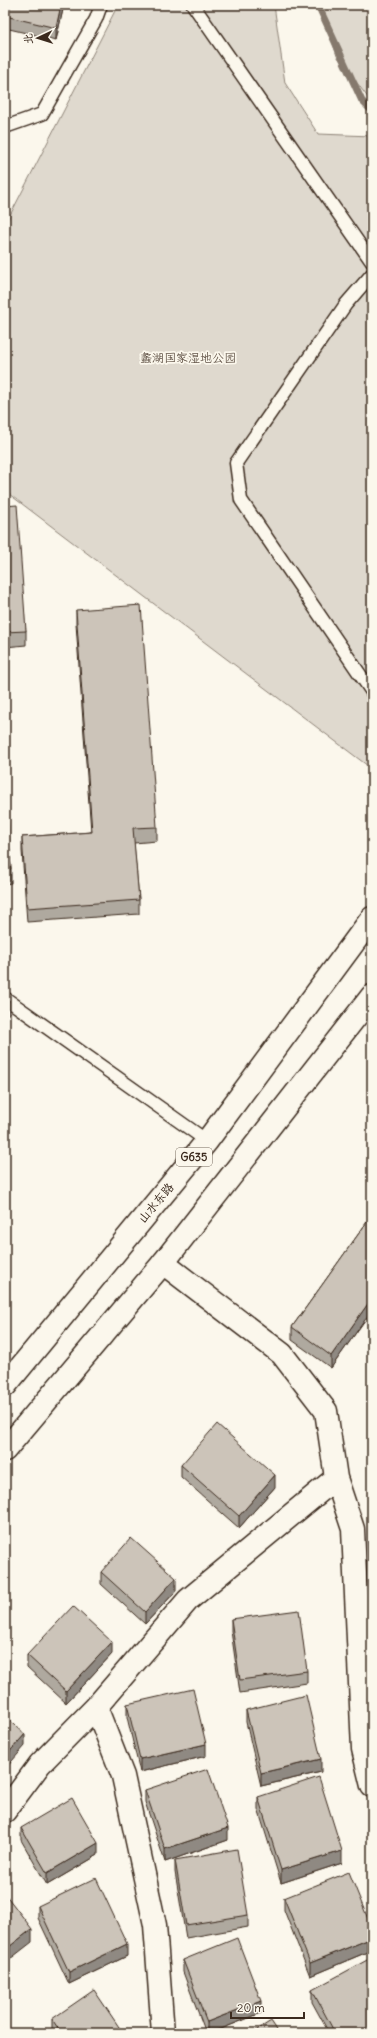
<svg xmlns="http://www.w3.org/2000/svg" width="377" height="2038" font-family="Delius,'LXGW WenKai TC',sans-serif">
<rect width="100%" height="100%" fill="#fbf7ec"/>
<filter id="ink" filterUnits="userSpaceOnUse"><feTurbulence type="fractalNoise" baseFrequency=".025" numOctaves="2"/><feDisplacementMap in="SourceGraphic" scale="8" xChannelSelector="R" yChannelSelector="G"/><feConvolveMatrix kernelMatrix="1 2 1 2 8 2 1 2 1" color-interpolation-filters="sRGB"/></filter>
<g filter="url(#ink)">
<!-- green -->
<path fill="#dfd9ce" stroke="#8d8276" d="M 118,5 L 274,5 L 285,83 L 318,134 L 372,136 L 372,769 L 5,491 L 5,225 Z
M 320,5 L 372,5 L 372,103 L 337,56 Z"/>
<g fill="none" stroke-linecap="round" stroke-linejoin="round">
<!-- stream -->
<path stroke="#85796d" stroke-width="7" d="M 318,5 L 362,101 L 372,111"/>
<!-- service casing -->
<g stroke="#3b2a1e" stroke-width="15">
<path id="service" d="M 193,5 L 372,262
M 5,127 L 42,114 L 96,19 L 101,5
M 372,274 L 346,304 L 236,463 L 241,500 L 372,692
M 5,998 L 207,1141"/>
</g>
<!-- minor casing -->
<g stroke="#3b2a1e" stroke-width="25">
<path id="minor" d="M 336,1478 L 353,1529 L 363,1749 L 372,1786
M 5,1811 L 40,1764 L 96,1707
M 163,2033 L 155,1925 L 123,1776 L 96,1707 L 188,1600 L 336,1478 L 326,1411 L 282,1354 L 163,1263"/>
</g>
<!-- trunk casing -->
<g stroke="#3b2a1e" stroke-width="25">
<path id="trunk" d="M 5,1386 L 207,1141 L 372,918
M 5,1450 L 163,1263 L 372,996"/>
</g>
<!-- service -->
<use href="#service" stroke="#fbf7ec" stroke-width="12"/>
<!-- minor -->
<use href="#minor" stroke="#fbf7ec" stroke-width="22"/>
<!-- trunk -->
<use href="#trunk" stroke="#fbf7ec" stroke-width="22"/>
</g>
<!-- wall -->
<path fill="#afa99f" stroke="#3b2a1e" d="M 5,5 L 64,5 L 56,40 L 5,28 Z
M 5,506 L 26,631 L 26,645 L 5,647 Z
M 76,610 L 157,827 L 157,841 L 134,843 L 139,900 L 139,914 L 27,922 L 22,851 L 22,837 L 91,832 L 76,624 Z
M 5,783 L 11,869 L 11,883 L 5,884 Z
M 372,1215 L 372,1310 L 331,1368 L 292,1340 L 292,1327 Z
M 181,1465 L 275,1487 L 239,1528 L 181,1477 Z
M 101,1572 L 176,1591 L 145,1624 L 101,1584 Z
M 231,1619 L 307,1671 L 307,1683 L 240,1693 L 231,1631 Z
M 112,1654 L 66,1703 L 27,1667 L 27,1655 Z
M 127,1704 L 206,1756 L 140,1772 L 127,1717 Z
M 246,1710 L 321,1772 L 261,1786 L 246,1722 Z
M 145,1790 L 228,1840 L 165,1862 L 145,1802 Z
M 258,1797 L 342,1863 L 281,1883 L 258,1809 Z
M 21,1828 L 98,1855 L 47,1885 L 21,1840 Z
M 175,1860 L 248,1915 L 248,1927 L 186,1938 L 175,1872 Z
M 284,1898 L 372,1929 L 372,1950 L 310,1976 L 284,1910 Z
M 38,1906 L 127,1956 L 69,1984 L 38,1918 Z
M 183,1960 L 261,2013 L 211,2033 L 206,2033 L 183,1972 Z
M 312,1990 L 372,2033 L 329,2033 L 312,2002 Z
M 52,2019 L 123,2033 L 53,2033 L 52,2032 Z"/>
<!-- shaded-wall -->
<path fill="#8f8982" stroke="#3b2a1e" d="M 61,5 L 64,5 L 56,40 L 56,28 Z
M 9,1001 L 9,1013 L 5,1019 L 5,1006 Z
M 372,1298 L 372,1310 L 331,1368 L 331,1356 Z
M 275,1475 L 275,1487 L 239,1528 L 239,1516 Z
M 176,1578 L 176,1591 L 145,1624 L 145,1612 Z
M 112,1642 L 112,1654 L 66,1703 L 66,1691 Z
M 25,1734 L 25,1746 L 5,1769 L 5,1757 Z
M 206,1744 L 206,1756 L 140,1772 L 140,1759 Z
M 321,1759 L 321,1772 L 261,1786 L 261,1773 Z
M 228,1828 L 228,1840 L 165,1862 L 165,1849 Z
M 98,1843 L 98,1855 L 47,1885 L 47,1873 Z
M 342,1851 L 342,1863 L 281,1883 L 281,1870 Z
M 32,1929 L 32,1942 L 5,1963 L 5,1950 Z
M 372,1938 L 372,1950 L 310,1976 L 310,1963 Z
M 127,1944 L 127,1956 L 69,1984 L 69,1972 Z
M 261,2001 L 261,2013 L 211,2033 L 207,2033 L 207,2022 Z"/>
<!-- building -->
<path fill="#ccc4b9" stroke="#3b2a1e" d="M 5,5 L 61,5 L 56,28 L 5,16 Z
M 17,505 L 26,631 L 5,632 L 5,506 Z
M 141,605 L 157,827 L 133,828 L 139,900 L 27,908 L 22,837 L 92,832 L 76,610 Z
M 5,783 L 11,869 L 5,870 Z
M 5,998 L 9,1001 L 5,1006 Z
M 372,1215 L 372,1298 L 331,1356 L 292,1327 Z
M 217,1424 L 275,1475 L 239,1516 L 181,1465 Z
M 131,1538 L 176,1578 L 145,1612 L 101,1572 Z
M 73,1606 L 112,1642 L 66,1691 L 27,1655 Z
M 299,1610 L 307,1671 L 240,1680 L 231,1619 Z
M 193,1689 L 206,1744 L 140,1759 L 127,1704 Z
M 306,1695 L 321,1759 L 261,1773 L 246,1710 Z
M 5,1716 L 25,1734 L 5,1757 Z
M 208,1769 L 228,1828 L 165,1849 L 145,1790 Z
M 319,1777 L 342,1851 L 281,1870 L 258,1797 Z
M 72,1798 L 98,1843 L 47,1873 L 21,1828 Z
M 237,1849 L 248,1915 L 186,1925 L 175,1860 Z
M 349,1872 L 372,1929 L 372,1938 L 310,1963 L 284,1898 Z
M 96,1878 L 127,1944 L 69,1972 L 38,1906 Z
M 5,1894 L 32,1929 L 5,1950 Z
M 237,1938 L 261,2001 L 207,2022 L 183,1960 Z
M 369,1959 L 372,1965 L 372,2033 L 335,2033 L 312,1990 Z
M 94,1990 L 123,2033 L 61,2033 L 52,2019 Z
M 5,2015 L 9,2033 L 5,2033 Z
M 271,2021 L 279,2033 L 252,2033 Z"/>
</g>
<g text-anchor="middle" stroke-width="3.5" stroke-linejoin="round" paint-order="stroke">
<!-- shield labels -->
<rect fill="#fbf7ec" stroke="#75685c" stroke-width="1" x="176" y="1148" width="36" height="18" rx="3"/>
<g font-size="11" font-weight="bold" fill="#3b2a1e">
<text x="194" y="1161">G635</text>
</g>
<!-- park labels -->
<g font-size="12" fill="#64564a" stroke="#fbf7ec">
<text x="188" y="362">蠡湖国家湿地公园</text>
</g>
<!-- street labels -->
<g font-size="12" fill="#3b2a1e" stroke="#fbf7ec">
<text transform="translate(156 1203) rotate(-50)" y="4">山水东路</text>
</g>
</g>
<!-- margin -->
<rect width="377" height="2038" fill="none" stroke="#fbf7ec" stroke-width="20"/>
<rect x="10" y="10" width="357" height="2018" fill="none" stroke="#3b2a1e" stroke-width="1.5" filter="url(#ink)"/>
<!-- north arrow -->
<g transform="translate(38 38) rotate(266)" stroke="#fbf7ec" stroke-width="3" paint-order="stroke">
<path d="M0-3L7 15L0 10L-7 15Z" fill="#3b2a1e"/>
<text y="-6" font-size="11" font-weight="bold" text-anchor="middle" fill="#3b2a1e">北</text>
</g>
<!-- scale -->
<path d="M231 2012v6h73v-6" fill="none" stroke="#3b2a1e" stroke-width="2"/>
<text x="237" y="2012" font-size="12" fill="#3b2a1e" stroke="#fbf7ec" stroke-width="3" paint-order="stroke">20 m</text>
</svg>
